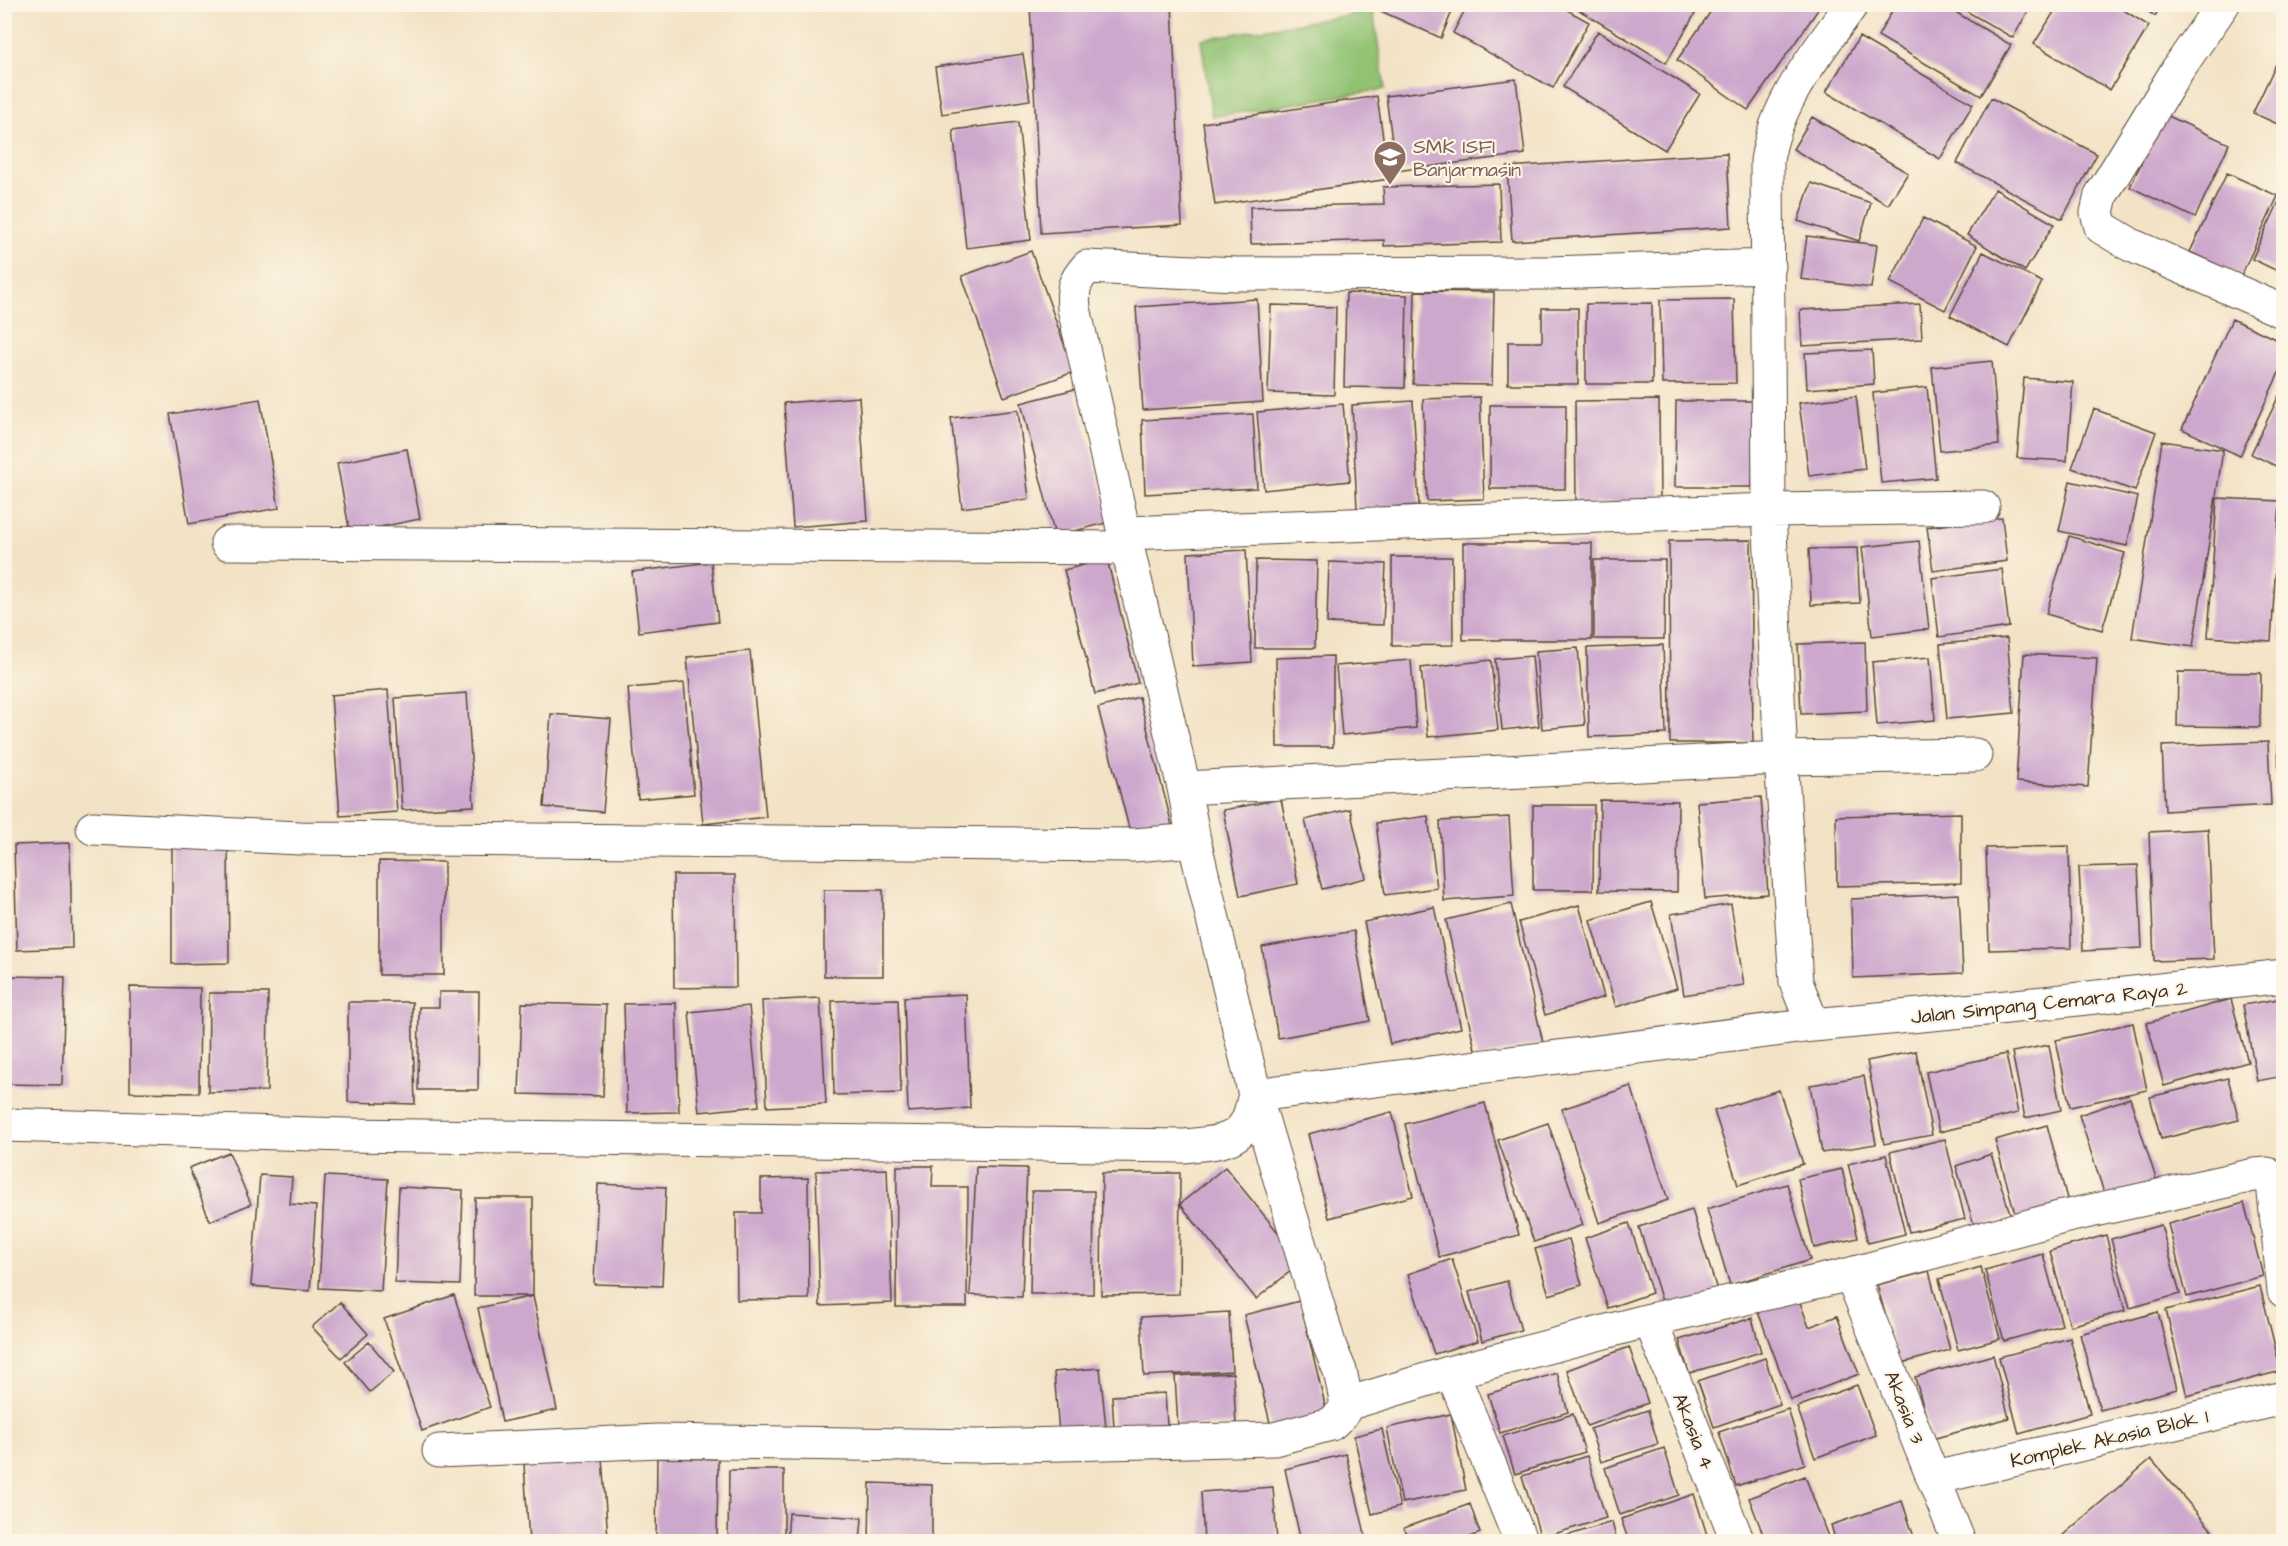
<svg xmlns="http://www.w3.org/2000/svg" width="2288" height="1546" font-family="'Architects Daughter',sans-serif">
<rect width="100%" height="100%" fill="#fcf5e5"/>
<filter id="ink" filterUnits="userSpaceOnUse"><feTurbulence type="fractalNoise" baseFrequency=".0167" numOctaves="2"/><feDisplacementMap in="SourceGraphic" scale="12" xChannelSelector="R" yChannelSelector="G"/><feConvolveMatrix kernelMatrix="1 2 1 2 8 2 1 2 1" color-interpolation-filters="sRGB"/></filter>
<filter id="wash" filterUnits="userSpaceOnUse"><feTurbulence type="fractalNoise" baseFrequency=".008" numOctaves="4" result="noise"/><feDisplacementMap in="SourceGraphic" scale="24" xChannelSelector="R" yChannelSelector="G"/><feGaussianBlur stdDeviation="1.35" result="paint"/><feColorMatrix in="noise" values="0 0 0 0 0 0 0 0 0 0 0 0 0 0 0 0 0 1.4 0 .05"/><feComposite in="paint" operator="in"/></filter>
<g filter="url(#wash)">
<rect width="100%" height="100%" fill="#f3e3c6"/>
<!-- green -->
<path fill="#91c373" stroke="#667648" stroke-width="1.5" d="M 1373,11 L 1385,89 L 1212,117 L 1201,39 Z"/>
<g id="blocks">
<!-- building -->
<path fill="#cda8cd" d="M 1030,4 L 1172,4 L 1182,225 L 1041,233 Z
M 1365,4 L 1455,4 L 1441,38 Z
M 1468,4 L 1556,4 L 1589,22 L 1553,88 L 1453,33 Z
M 1569,4 L 1680,4 L 1695,14 L 1666,63 Z
M 1716,4 L 1822,4 L 1748,110 L 1677,60 Z
M 1896,4 L 1942,4 L 2011,45 L 1981,96 L 1878,36 Z
M 1954,4 L 2032,4 L 2013,38 Z
M 2059,4 L 2114,4 L 2149,26 L 2110,90 L 2034,44 Z
M 2136,4 L 2162,4 L 2155,16 Z
M 1598,31 L 1700,94 L 1665,150 L 1563,87 Z
M 1859,37 L 1973,104 L 1940,159 L 1826,92 Z
M 2284,47 L 2284,127 L 2253,113 Z
M 1023,54 L 1030,100 L 942,114 L 935,67 Z
M 1516,79 L 1525,154 L 1396,171 L 1386,96 Z
M 1377,96 L 1389,179 L 1215,205 L 1203,123 Z
M 1991,98 L 2097,154 L 2062,219 L 1957,163 Z
M 2164,114 L 2229,144 L 2195,218 L 2130,187 Z
M 1812,117 L 1908,173 L 1888,205 L 1793,149 Z
M 1018,122 L 1031,240 L 966,248 L 953,130 Z
M 1727,153 L 1731,227 L 1512,241 L 1507,167 Z
M 2227,173 L 2278,196 L 2241,276 L 2190,252 Z
M 1811,183 L 1871,203 L 1859,241 L 1798,221 Z
M 1499,184 L 1501,242 L 1384,246 L 1384,240 L 1251,244 L 1250,207 L 1384,204 L 1383,187 Z
M 1995,189 L 2054,224 L 2025,271 L 1967,235 Z
M 2284,191 L 2284,274 L 2252,259 Z
M 1923,218 L 1977,246 L 1945,310 L 1890,282 Z
M 1807,236 L 1877,245 L 1871,288 L 1801,279 Z
M 1031,251 L 1074,372 L 1004,397 L 962,276 Z
M 1983,252 L 2042,282 L 2009,347 L 1950,316 Z
M 1415,291 L 1494,292 L 1492,385 L 1413,384 Z
M 1346,293 L 1407,295 L 1405,388 L 1344,387 Z
M 1257,299 L 1263,402 L 1143,410 L 1136,307 Z
M 1734,299 L 1736,383 L 1662,384 L 1660,300 Z
M 1652,303 L 1652,384 L 1586,384 L 1586,304 Z
M 1920,304 L 1922,339 L 1802,346 L 1800,310 Z
M 1271,305 L 1336,307 L 1334,395 L 1268,393 Z
M 1542,308 L 1578,308 L 1578,384 L 1508,384 L 1508,342 L 1542,342 Z
M 2232,319 L 2284,343 L 2284,362 L 2240,456 L 2182,429 Z
M 1872,350 L 1874,384 L 1807,389 L 1805,353 Z
M 1992,361 L 1999,445 L 1940,451 L 1932,367 Z
M 2024,378 L 2073,382 L 2067,461 L 2017,458 Z
M 2284,385 L 2284,470 L 2251,454 Z
M 1927,387 L 1936,478 L 1881,483 L 1873,393 Z
M 1075,389 L 1110,522 L 1055,536 L 1021,403 Z
M 1856,396 L 1865,469 L 1809,476 L 1799,403 Z
M 859,397 L 868,521 L 793,527 L 784,403 Z
M 1480,397 L 1484,499 L 1427,501 L 1423,399 Z
M 260,399 L 279,508 L 189,524 L 170,414 Z
M 1659,400 L 1660,502 L 1576,504 L 1575,401 Z
M 1413,401 L 1419,505 L 1357,509 L 1352,405 Z
M 1676,401 L 1753,401 L 1752,487 L 1675,487 Z
M 1343,404 L 1350,481 L 1264,490 L 1257,412 Z
M 1490,405 L 1566,405 L 1565,489 L 1490,489 Z
M 2094,409 L 2156,432 L 2135,491 L 2072,468 Z
M 1018,410 L 1029,499 L 962,508 L 951,418 Z
M 1253,414 L 1257,488 L 1145,494 L 1142,420 Z
M 2162,441 L 2223,450 L 2193,647 L 2132,638 Z
M 407,449 L 420,519 L 350,533 L 337,463 Z
M 2070,481 L 2138,497 L 2127,546 L 2059,531 Z
M 2217,498 L 2280,501 L 2271,641 L 2208,637 Z
M 2002,518 L 2007,561 L 1933,571 L 1927,527 Z
M 2069,536 L 2125,553 L 2102,630 L 2046,614 Z
M 1751,540 L 1753,743 L 1670,743 L 1669,541 Z
M 1919,541 L 1929,629 L 1872,636 L 1862,547 Z
M 1463,543 L 1592,543 L 1592,640 L 1463,640 Z
M 1857,548 L 1860,603 L 1811,605 L 1809,549 Z
M 1246,550 L 1252,662 L 1193,666 L 1188,553 Z
M 1392,557 L 1452,557 L 1453,645 L 1392,646 Z
M 1107,559 L 1138,683 L 1095,694 L 1064,570 Z
M 1256,560 L 1317,561 L 1315,648 L 1255,648 Z
M 1594,560 L 1665,560 L 1664,639 L 1594,639 Z
M 711,562 L 718,622 L 639,632 L 632,572 Z
M 1329,562 L 1386,564 L 1383,625 L 1327,623 Z
M 2002,569 L 2009,627 L 1939,637 L 1932,578 Z
M 2282,605 L 2284,605 L 2284,639 L 2279,639 Z
M 2007,638 L 2014,713 L 1947,719 L 1940,644 Z
M 1865,642 L 1867,711 L 1801,714 L 1798,644 Z
M 1663,645 L 1666,734 L 1589,737 L 1587,648 Z
M 1578,648 L 1585,725 L 1542,729 L 1536,651 Z
M 750,651 L 766,817 L 703,824 L 687,657 Z
M 2024,654 L 2097,658 L 2088,787 L 2016,782 Z
M 1333,656 L 1333,747 L 1277,747 L 1276,658 Z
M 1532,656 L 1539,726 L 1502,730 L 1495,659 Z
M 1930,657 L 1935,720 L 1877,725 L 1872,662 Z
M 1411,660 L 1416,728 L 1342,735 L 1336,666 Z
M 1491,660 L 1498,730 L 1428,737 L 1421,668 Z
M 2178,672 L 2261,673 L 2260,727 L 2177,726 Z
M 684,683 L 694,794 L 638,799 L 628,688 Z
M 388,690 L 397,812 L 340,816 L 331,695 Z
M 467,693 L 474,806 L 402,810 L 395,698 Z
M 1139,697 L 1172,825 L 1131,836 L 1098,708 Z
M 2278,713 L 2284,713 L 2284,799 L 2279,799 Z
M 551,714 L 611,719 L 603,812 L 544,807 Z
M 2268,742 L 2271,805 L 2165,811 L 2162,746 Z
M 1761,797 L 1768,894 L 1705,899 L 1697,802 Z
M 1281,799 L 1298,884 L 1240,896 L 1223,810 Z
M 1600,800 L 1678,801 L 1677,892 L 1599,891 Z
M 1533,805 L 1594,805 L 1593,890 L 1533,890 Z
M 1350,809 L 1366,878 L 1322,889 L 1305,820 Z
M 1961,813 L 1961,883 L 1837,886 L 1836,816 Z
M 1428,816 L 1437,888 L 1385,895 L 1376,823 Z
M 1509,817 L 1514,896 L 1444,901 L 1440,821 Z
M 2208,829 L 2214,959 L 2154,961 L 2149,832 Z
M 70,843 L 72,948 L 17,950 L 14,845 Z
M 228,844 L 229,963 L 172,964 L 172,845 Z
M 2069,846 L 2071,948 L 1989,950 L 1986,848 Z
M 379,861 L 444,862 L 444,975 L 379,975 Z
M 2138,865 L 2142,948 L 2083,951 L 2079,867 Z
M 673,875 L 735,875 L 736,987 L 674,988 Z
M 824,890 L 883,890 L 883,976 L 824,976 Z
M 1959,894 L 1963,973 L 1853,978 L 1851,899 Z
M 1651,902 L 1677,988 L 1616,1007 L 1590,920 Z
M 1511,904 L 1543,1043 L 1477,1058 L 1446,920 Z
M 1731,904 L 1744,985 L 1684,995 L 1671,914 Z
M 1579,905 L 1604,997 L 1545,1015 L 1519,922 Z
M 1434,907 L 1461,1028 L 1390,1044 L 1364,922 Z
M 1354,931 L 1370,1021 L 1278,1038 L 1262,947 Z
M 4,976 L 65,977 L 62,1085 L 4,1084 Z
M 130,987 L 200,988 L 199,1093 L 130,1092 Z
M 439,992 L 479,992 L 478,1090 L 418,1090 L 419,1007 L 439,1007 Z
M 209,993 L 268,993 L 267,1091 L 208,1092 Z
M 966,994 L 970,1108 L 908,1112 L 904,997 Z
M 820,998 L 826,1104 L 767,1107 L 762,1001 Z
M 2284,998 L 2284,1076 L 2257,1081 L 2243,1005 Z
M 898,999 L 901,1093 L 834,1095 L 832,1001 Z
M 2231,999 L 2248,1062 L 2164,1086 L 2147,1023 Z
M 348,1002 L 412,1002 L 415,1104 L 348,1102 Z
M 522,1003 L 606,1005 L 603,1096 L 519,1094 Z
M 676,1003 L 679,1112 L 627,1113 L 624,1004 Z
M 749,1006 L 759,1106 L 699,1112 L 689,1012 Z
M 2133,1023 L 2147,1090 L 2070,1107 L 2056,1040 Z
M 2049,1045 L 2061,1110 L 2025,1118 L 2012,1052 Z
M 1916,1051 L 1932,1135 L 1884,1144 L 1867,1061 Z
M 2006,1054 L 2018,1113 L 1939,1132 L 1926,1072 Z
M 1864,1076 L 1876,1144 L 1822,1153 L 1810,1085 Z
M 2228,1078 L 2239,1120 L 2161,1139 L 2150,1097 Z
M 1631,1086 L 1668,1200 L 1599,1223 L 1562,1109 Z
M 1779,1090 L 1803,1164 L 1738,1185 L 1714,1111 Z
M 2130,1098 L 2159,1188 L 2108,1205 L 2079,1115 Z
M 1485,1103 L 1519,1235 L 1439,1257 L 1405,1124 Z
M 1392,1112 L 1413,1196 L 1329,1218 L 1308,1134 Z
M 1548,1123 L 1583,1225 L 1534,1242 L 1498,1140 Z
M 2047,1125 L 2069,1206 L 2017,1221 L 1995,1140 Z
M 1945,1139 L 1965,1219 L 1909,1232 L 1890,1152 Z
M 229,1152 L 251,1204 L 210,1221 L 189,1168 Z
M 1991,1154 L 2011,1216 L 1975,1228 L 1956,1166 Z
M 1886,1155 L 1905,1234 L 1868,1243 L 1848,1164 Z
M 897,1166 L 933,1166 L 932,1187 L 968,1187 L 967,1307 L 896,1307 Z
M 976,1167 L 1027,1168 L 1022,1297 L 970,1295 Z
M 1225,1167 L 1302,1262 L 1256,1299 L 1180,1204 Z
M 887,1169 L 892,1303 L 820,1306 L 816,1171 Z
M 1842,1169 L 1858,1238 L 1814,1248 L 1798,1179 Z
M 1102,1173 L 1180,1173 L 1179,1294 L 1101,1295 Z
M 260,1175 L 292,1177 L 290,1204 L 316,1206 L 310,1291 L 251,1286 Z
M 325,1176 L 388,1179 L 381,1291 L 319,1288 Z
M 808,1178 L 809,1299 L 737,1300 L 736,1213 L 761,1213 L 761,1179 Z
M 598,1184 L 666,1187 L 662,1286 L 594,1284 Z
M 1787,1184 L 1810,1260 L 1730,1285 L 1707,1209 Z
M 399,1187 L 463,1190 L 460,1285 L 395,1283 Z
M 1032,1191 L 1094,1191 L 1093,1294 L 1030,1294 Z
M 475,1198 L 533,1198 L 533,1296 L 474,1296 Z
M 2244,1203 L 2263,1276 L 2187,1297 L 2168,1224 Z
M 1692,1210 L 1718,1293 L 1665,1311 L 1639,1227 Z
M 1629,1223 L 1652,1293 L 1608,1308 L 1585,1238 Z
M 2161,1225 L 2180,1294 L 2130,1308 L 2111,1239 Z
M 2106,1235 L 2125,1311 L 2070,1326 L 2050,1251 Z
M 1569,1239 L 1582,1285 L 1549,1295 L 1535,1249 Z
M 2043,1254 L 2062,1325 L 2004,1341 L 1985,1270 Z
M 1452,1259 L 1478,1341 L 1434,1354 L 1408,1274 Z
M 1981,1267 L 2000,1339 L 1958,1350 L 1939,1279 Z
M 1929,1271 L 1950,1350 L 1899,1364 L 1877,1285 Z
M 1507,1281 L 1521,1330 L 1482,1341 L 1469,1292 Z
M 2260,1286 L 2281,1371 L 2187,1396 L 2166,1310 Z
M 454,1295 L 490,1407 L 422,1431 L 384,1319 Z
M 533,1296 L 557,1410 L 502,1422 L 478,1308 Z
M 1798,1297 L 1809,1327 L 1837,1316 L 1859,1374 L 1791,1400 L 1758,1312 Z
M 1300,1301 L 1328,1417 L 1272,1431 L 1244,1315 Z
M 340,1302 L 368,1334 L 341,1358 L 312,1327 Z
M 1229,1312 L 1232,1371 L 1144,1376 L 1141,1317 Z
M 2158,1312 L 2177,1389 L 2100,1410 L 2080,1334 Z
M 1752,1318 L 1761,1352 L 1689,1373 L 1679,1340 Z
M 2070,1338 L 2090,1414 L 2019,1434 L 1999,1357 Z
M 369,1342 L 394,1372 L 370,1392 L 345,1362 Z
M 1629,1347 L 1648,1403 L 1587,1426 L 1567,1370 Z
M 1993,1355 L 2009,1418 L 1932,1439 L 1915,1377 Z
M 1765,1358 L 1780,1404 L 1714,1427 L 1698,1381 Z
M 1100,1368 L 1106,1428 L 1059,1433 L 1054,1372 Z
M 1233,1373 L 1236,1424 L 1178,1427 L 1175,1376 Z
M 1557,1373 L 1568,1412 L 1500,1433 L 1488,1394 Z
M 1857,1385 L 1876,1435 L 1815,1458 L 1797,1407 Z
M 1165,1393 L 1167,1425 L 1114,1428 L 1112,1396 Z
M 1788,1409 L 1805,1464 L 1736,1486 L 1719,1432 Z
M 1648,1410 L 1658,1444 L 1601,1462 L 1590,1429 Z
M 1451,1414 L 1466,1490 L 1402,1503 L 1387,1428 Z
M 1573,1414 L 1585,1452 L 1515,1474 L 1503,1436 Z
M 1382,1429 L 1400,1507 L 1372,1514 L 1354,1436 Z
M 1664,1448 L 1679,1495 L 1620,1515 L 1605,1468 Z
M 1346,1454 L 1367,1542 L 1301,1542 L 1285,1469 Z
M 1587,1456 L 1606,1518 L 1541,1538 L 1522,1476 Z
M 602,1458 L 608,1537 L 529,1542 L 524,1464 Z
M 657,1458 L 718,1459 L 717,1542 L 656,1542 Z
M 2151,1459 L 2222,1542 L 2055,1542 Z
M 729,1470 L 784,1470 L 784,1542 L 728,1542 Z
M 1805,1476 L 1830,1542 L 1766,1542 L 1749,1498 Z
M 870,1483 L 932,1485 L 932,1542 L 869,1542 Z
M 1273,1487 L 1277,1542 L 1204,1542 L 1201,1492 Z
M 1694,1494 L 1708,1538 L 1697,1542 L 1629,1542 L 1621,1519 Z
M 1902,1501 L 1915,1540 L 1836,1542 L 1831,1525 Z
M 1470,1504 L 1480,1533 L 1456,1542 L 1409,1542 L 1404,1528 Z
M 789,1513 L 862,1518 L 860,1542 L 787,1542 Z
M 1612,1522 L 1617,1542 L 1549,1542 L 1549,1541 Z"/>
</g>
</g>
<g filter="url(#ink)">
<use href="#blocks" fill-opacity="0" stroke="#574637" stroke-width="1.5"/>
<g fill="none" stroke-linecap="round" stroke-linejoin="round">
<!-- minor casing -->
<g stroke="#574637" stroke-width="35">
<path id="minor" d="M 2223,4 L 2178,69 L 2101,195 L 2097,213 L 2101,227 L 2131,245 L 2284,312
M 1124,533 L 1074,308 C 1072,288 1074,282 1087,267 L 1236,274 L 1549,273 L 1769,266
M 227,543 L 1126,548
M 1184,788 L 1781,758 L 1975,755
M 93,828 L 300,838 L 1134,845 L 1194,840
M 1813,1025 L 1796,982 L 1781,758 L 1769,510 L 1767,161 C 1776,101 1817,53 1852,4
M 1255,1095 L 1813,1025 L 2007,1007 L 2284,976
M 4,1125 L 346,1135 L 1185,1146 C 1206,1143 1234,1145 1246,1123 C 1251,1115 1252,1104 1255,1095
M 1851,1274 L 1959,1542
M 1650,1320 L 1738,1542
M 1452,1372 L 1521,1542
M 1347,1404 L 1452,1372 L 1650,1320 L 1851,1274 L 2063,1217 L 2254,1175 L 2267,1174 L 2273,1183 L 2284,1291
M 439,1451 L 658,1441 L 976,1446 L 1274,1439 L 1331,1424 L 1342,1414 L 1347,1404 L 1340,1371 L 1330,1347 L 1255,1095 L 1194,840 L 1184,788 L 1124,533 L 1769,510 L 1983,507
M 1934,1478 L 2284,1398"/>
</g>
<!-- minor -->
<use href="#minor" stroke="#fff" stroke-width="33"/>
</g>
</g>
<!-- icons -->
<defs>
<g id="school-pin" transform="scale(1.725)"><path d="M0 17L-7.5 6A9.5 9.5 0 1 1 7.5 6Z" fill="#8d6e63" stroke="#fcf5e5"/><path d="M0-5L7-2L0 1L-7-2ZM-4 1L0 2.5L4 1V4Q0 6-4 4Z" fill="#fff"/></g>
</defs>
<g fill-rule="evenodd">
<use href="#school-pin" x="1390" y="157"/>
</g>
<g text-anchor="middle" stroke-width="4.5" stroke-linejoin="round" paint-order="stroke">
<!-- education labels -->
<g font-size="20" fill="#785e54" stroke="#fcf5e5" text-anchor="start">
<text x="1413" y="153">SMK ISFI<tspan x="1413" dy="23">Banjarmasin</tspan></text>
</g>
<!-- street labels -->
<g font-size="20" fill="#3b2a1e" stroke="#fcf5e5">
<text transform="translate(2049 1002) rotate(-6)" y="7">Jalan Simpang Cemara Raya 2</text>
<text transform="translate(1905 1407) rotate(68)" y="7">Akasia 3</text>
<text transform="translate(1694 1431) rotate(68)" y="7">Akasia 4</text>
<text transform="translate(2109 1438) rotate(-13)" y="7">Komplek Akasia Blok 1</text>
</g>
</g>
<!-- margin -->
<rect width="2288" height="1546" fill="none" stroke="#fcf5e5" stroke-width="24"/>
</svg>
